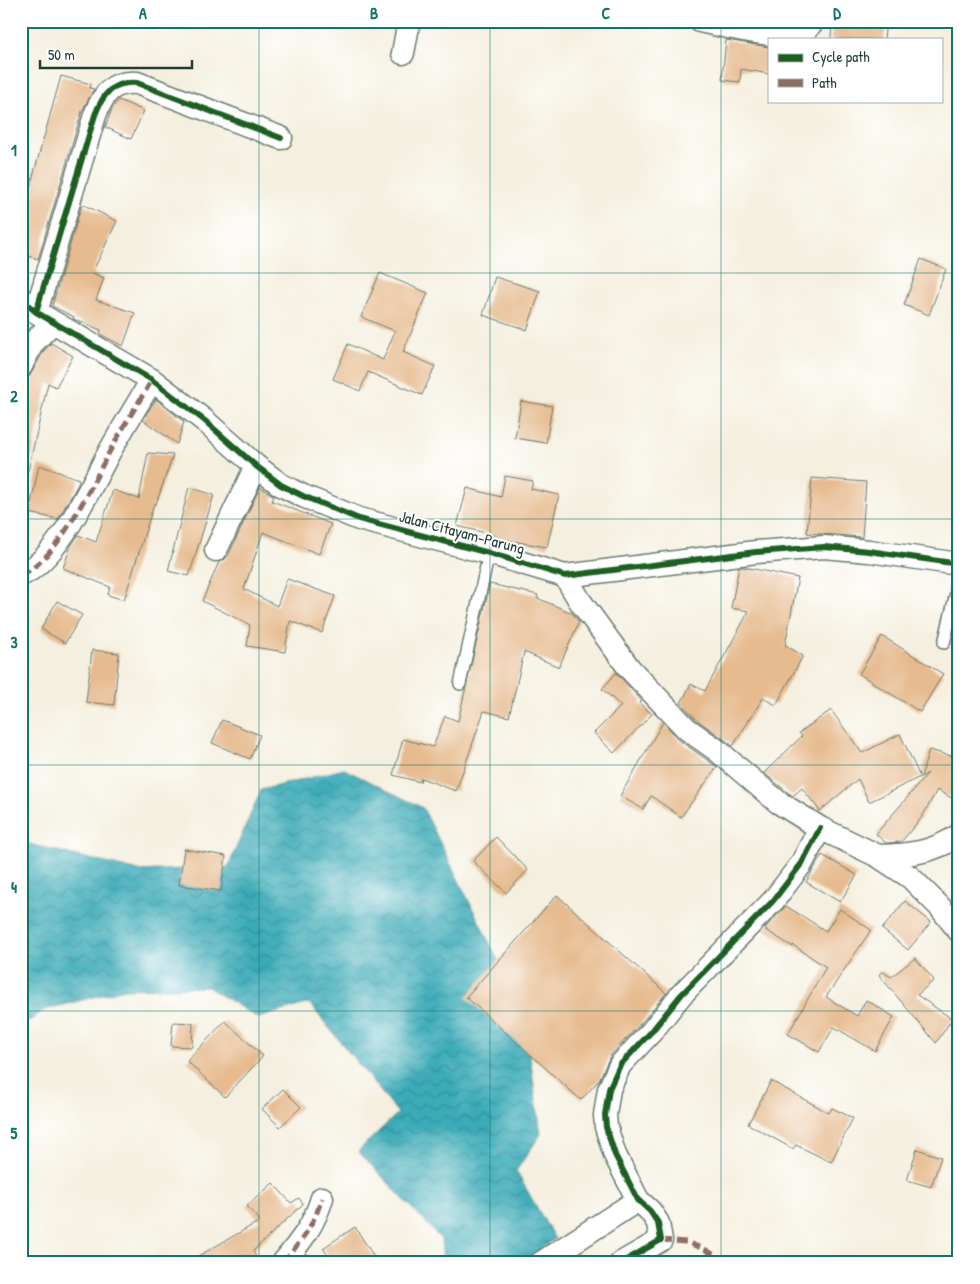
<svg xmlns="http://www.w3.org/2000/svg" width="980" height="1284" font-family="'Patrick Hand',sans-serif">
<defs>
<pattern id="water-waves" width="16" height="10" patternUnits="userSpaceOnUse" patternTransform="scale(1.25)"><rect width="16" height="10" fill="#3babb8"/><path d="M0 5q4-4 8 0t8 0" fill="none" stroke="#318c96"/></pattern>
</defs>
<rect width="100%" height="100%" fill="#fff"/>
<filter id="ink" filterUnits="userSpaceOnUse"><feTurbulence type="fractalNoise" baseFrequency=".02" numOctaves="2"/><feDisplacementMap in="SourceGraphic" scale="10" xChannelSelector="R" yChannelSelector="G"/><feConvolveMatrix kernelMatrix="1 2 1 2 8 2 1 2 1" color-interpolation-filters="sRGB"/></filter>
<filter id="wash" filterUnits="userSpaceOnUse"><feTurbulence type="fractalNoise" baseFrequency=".0096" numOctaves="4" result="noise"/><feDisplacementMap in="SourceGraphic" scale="20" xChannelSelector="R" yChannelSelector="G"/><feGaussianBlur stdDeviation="1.12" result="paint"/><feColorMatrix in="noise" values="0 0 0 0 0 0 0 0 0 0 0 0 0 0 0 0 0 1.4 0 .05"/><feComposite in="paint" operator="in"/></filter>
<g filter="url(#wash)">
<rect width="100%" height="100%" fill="#f4efde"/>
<!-- water -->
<path fill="url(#water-waves)" stroke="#2d7476" d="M 344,769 L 423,808 L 506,976 L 527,1036 L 541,1134 L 516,1171 L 555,1239 L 521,1263 L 443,1263 L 441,1239 L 358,1151 L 398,1113 L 309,1003 L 258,1018 L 208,987 L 125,989 L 44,1010 L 21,1027 L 21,842 L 139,871 L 228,867 L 261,790 Z"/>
<g id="blocks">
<!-- building -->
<path fill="#e6bb8f" d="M 832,21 L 886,21 L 884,39 L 831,39 Z
M 726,40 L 769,47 L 769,74 L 741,69 L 740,82 L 722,80 Z
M 61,76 L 91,84 L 90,88 L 94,89 L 82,111 L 38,259 L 21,254 L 21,219 Z
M 119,100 L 144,111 L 131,139 L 105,127 L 113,107 Z
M 82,204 L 117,221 L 92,273 L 104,278 L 96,300 L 135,313 L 123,346 L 100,334 L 101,330 L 76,320 L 73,319 L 74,317 L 52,306 Z
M 921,259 L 946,269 L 929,315 L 904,305 Z
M 380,273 L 428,293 L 403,352 L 435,366 L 422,395 L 368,372 L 360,391 L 333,379 L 348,344 L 383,360 L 395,331 L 361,317 Z
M 495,277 L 540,291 L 527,330 L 483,315 Z
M 51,343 L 73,356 L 56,387 L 48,383 L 28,471 L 21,471 L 21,380 L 29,377 L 32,372 L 43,352 Z
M 156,399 L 184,422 L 177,444 L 143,420 Z
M 521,401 L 552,406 L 546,443 L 515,438 Z
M 148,453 L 173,455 L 156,504 L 154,504 L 124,600 L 108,595 L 110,587 L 63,568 L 71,546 L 78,535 L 96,542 L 113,490 L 139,499 Z
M 39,465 L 79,479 L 78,484 L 58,519 L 29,513 Z
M 505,476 L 533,481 L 531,489 L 559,495 L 547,547 L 494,538 L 494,535 L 457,526 L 467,488 L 501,497 Z
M 812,478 L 866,482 L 862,537 L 807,533 Z
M 189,487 L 214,495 L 189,576 L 168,571 Z
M 260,487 L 274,496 L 272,501 L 331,524 L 319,554 L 263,532 L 244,589 L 277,606 L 287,579 L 335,596 L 322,633 L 290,621 L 285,652 L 247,646 L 250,625 L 202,601 L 219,562 L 224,560 L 228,556 Z
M 739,567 L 744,567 L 798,578 L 785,645 L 803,656 L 776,705 L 763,698 L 733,746 L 696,719 L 681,703 L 691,684 L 705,691 L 749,611 L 731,608 Z
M 490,584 L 538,595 L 537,598 L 572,613 L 579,622 L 559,667 L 524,652 L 509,717 L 484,711 L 456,791 L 421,778 L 420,782 L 393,775 L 403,739 L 433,747 L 445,716 L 458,721 Z
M 57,601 L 82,615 L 65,643 L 41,629 Z
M 882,636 L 943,674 L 920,712 L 859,674 Z
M 92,650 L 119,653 L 114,705 L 86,702 Z
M 616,673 L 642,701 L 639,703 L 652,714 L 614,753 L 594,733 L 621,706 L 602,689 Z
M 831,710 L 862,753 L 900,734 L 920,777 L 869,802 L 858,779 L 820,811 L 802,788 L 793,796 L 786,791 L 764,773 L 802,736 L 799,733 Z
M 222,720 L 260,735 L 250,759 L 212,743 Z
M 663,722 L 679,740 L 717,767 L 681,817 L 651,796 L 643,809 L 620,796 Z
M 929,750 L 959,758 L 959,802 L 937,790 L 922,817 L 901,842 L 886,843 L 876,834 L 928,773 L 921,777 Z
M 496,837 L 528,870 L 506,893 L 473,861 Z
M 184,849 L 226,856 L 221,891 L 179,885 Z
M 822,855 L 857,875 L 840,902 L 806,882 Z
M 557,895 L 666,993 L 642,1022 L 610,1056 L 599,1080 L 581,1100 L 466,997 Z
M 905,901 L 931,922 L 908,950 L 882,929 Z
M 786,906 L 826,931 L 840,909 L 871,930 L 826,997 L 857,1016 L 866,1000 L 894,1017 L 875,1051 L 834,1027 L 819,1052 L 788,1034 L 826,967 L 793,945 L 793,947 L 764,929 Z
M 915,958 L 934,980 L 917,995 L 952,1019 L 936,1043 L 879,975 L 882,971 L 891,977 Z
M 225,1021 L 263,1056 L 225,1097 L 187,1061 Z
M 173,1022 L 193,1023 L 192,1047 L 171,1046 Z
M 771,1081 L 829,1113 L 832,1108 L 853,1118 L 831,1162 L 796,1145 L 793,1149 L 748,1124 Z
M 283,1089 L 301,1107 L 280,1127 L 262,1109 Z
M 917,1149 L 941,1157 L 931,1187 L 907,1180 Z
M 273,1183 L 291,1203 L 299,1198 L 303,1204 L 253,1251 L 259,1263 L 186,1263 L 260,1221 L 247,1206 Z
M 355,1227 L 378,1263 L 333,1263 L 323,1248 Z"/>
</g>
</g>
<g filter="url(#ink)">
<use href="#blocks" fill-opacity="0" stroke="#6a7b70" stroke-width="1"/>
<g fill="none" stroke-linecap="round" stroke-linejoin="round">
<!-- service casing -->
<g stroke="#6a7b70" stroke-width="14">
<path id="service" d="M 944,643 L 956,593 L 958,564
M 460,684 L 489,553"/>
</g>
<!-- minor casing -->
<g stroke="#6a7b70" stroke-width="25">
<path id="minor" d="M 700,21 C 718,25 788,41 802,33 C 806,31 810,25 813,21
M 403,53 L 409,21
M 21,299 L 36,312 L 152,380 L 205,421 L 256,466 L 281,485 L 303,496 L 359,519 L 489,553 L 565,576 L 756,552 L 824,547 L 869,551 L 959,564
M 36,312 L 95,115 C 103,94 112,81 137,83 L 281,138
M 21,366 L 32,344 L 53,322
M 216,550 L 256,466
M 21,575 C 59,559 91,485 111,449 C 124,426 138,403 152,380
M 565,576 L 580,601 L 629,668 L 687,729 L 718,751 L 778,802 L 820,828 L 878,856 L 910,877 L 940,907 L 959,931
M 878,856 C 908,855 933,853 959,835
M 283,1263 C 301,1241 314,1225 322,1198
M 541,1263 L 638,1200
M 621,1263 L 661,1240 L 658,1223 L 650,1211 L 638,1200 L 615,1155 L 606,1127 L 605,1115 L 609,1089 L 620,1065 L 652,1031 L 681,995 L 773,901 L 802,863 L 820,828"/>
</g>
<!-- service -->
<use href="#service" stroke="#fff" stroke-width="11"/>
<!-- minor -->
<use href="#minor" stroke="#fff" stroke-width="22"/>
<!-- quiet -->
<path stroke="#8d6e63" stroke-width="5" stroke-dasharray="10 5" stroke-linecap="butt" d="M 21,575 C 59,559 91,485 111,449 C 124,426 138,403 152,380
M 661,1240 L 686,1242 L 706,1250 L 728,1263
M 283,1263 C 301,1241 314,1225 322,1198"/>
<!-- cycleway casing -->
<g stroke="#fff" stroke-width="9">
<path id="cycleway" d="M 21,299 L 36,312 L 152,380 L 205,421 L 256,466 L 281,485 L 303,496 L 359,519 L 489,553 L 565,576 L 756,552 L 824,547 L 869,551 L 959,564
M 36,312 L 95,115 C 103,94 112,81 137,83 L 281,138
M 621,1263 L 661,1240 L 658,1223 L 650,1211 L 638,1200 L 615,1155 L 606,1127 L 605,1115 L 609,1089 L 620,1065 L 652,1031 L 681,995 L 773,901 L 802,863 L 820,828"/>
</g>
<!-- cycleway -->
<use href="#cycleway" stroke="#1b5e20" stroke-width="6"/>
</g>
</g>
<!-- grid -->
<path fill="none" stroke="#0f766e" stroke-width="1" stroke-opacity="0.55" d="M 259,21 L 259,1263M 490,21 L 490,1263M 721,21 L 721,1263M 21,273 L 959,273M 21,519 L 959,519M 21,765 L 959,765M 21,1011 L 959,1011"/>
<g text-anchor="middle" stroke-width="4" stroke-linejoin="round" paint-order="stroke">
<!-- street labels -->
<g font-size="16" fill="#1f3d34" stroke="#fff">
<text transform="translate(462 532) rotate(15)" y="6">Jalan Citayam-Parung</text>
</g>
</g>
<!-- margin -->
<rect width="980" height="1284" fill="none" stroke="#fff" stroke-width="55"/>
<!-- legend -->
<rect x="768" y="38" width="175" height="65" fill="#ffffff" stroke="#a5b1ae"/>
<rect x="778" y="54" width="25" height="8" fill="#1b5e20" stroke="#a5b1ae"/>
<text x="812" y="62" font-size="15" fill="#1f3d34">Cycle path</text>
<rect x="778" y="79" width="25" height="8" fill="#8d6e63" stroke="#a5b1ae"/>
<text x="812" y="88" font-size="15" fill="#1f3d34">Path</text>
<!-- scale -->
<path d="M40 60v8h152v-8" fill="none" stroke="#1f3d34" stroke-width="2.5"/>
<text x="48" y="60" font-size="15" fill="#1f3d34" stroke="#ffffff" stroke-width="4" paint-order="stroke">50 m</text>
<rect x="28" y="28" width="924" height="1228" fill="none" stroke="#0f766e" stroke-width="2"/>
<g font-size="16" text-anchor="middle" font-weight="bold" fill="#0f766e">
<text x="143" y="19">A</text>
<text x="374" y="19">B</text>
<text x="606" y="19">C</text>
<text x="837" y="19">D</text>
<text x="14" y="156">1</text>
<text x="14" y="402">2</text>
<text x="14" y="648">3</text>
<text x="14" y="893">4</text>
<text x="14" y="1139">5</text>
</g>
</svg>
